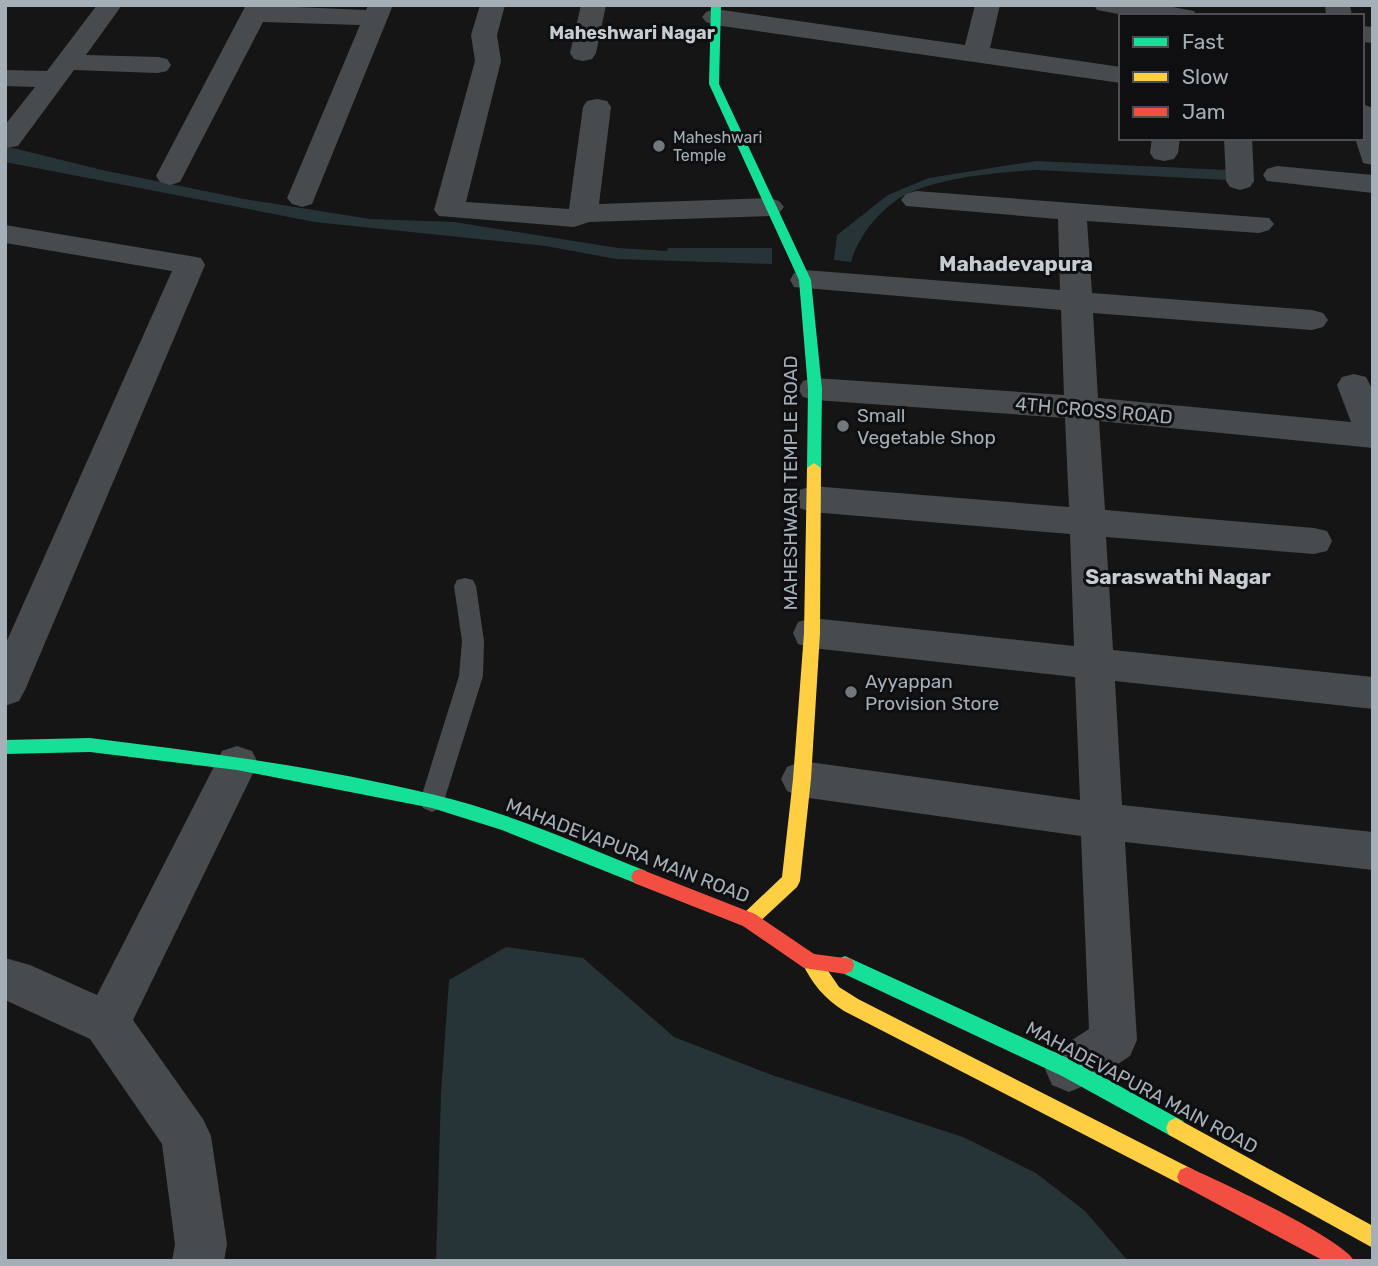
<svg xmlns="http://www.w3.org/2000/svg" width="1378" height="1266" font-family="Rubik,sans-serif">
<rect width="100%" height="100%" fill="#151515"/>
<!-- water -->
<path fill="#273437" d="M 5,146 L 102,170 L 244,199 L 370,219 L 454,222 L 618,248 L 667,251 L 668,248 L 772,248 L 772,264 L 616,259 L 546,246 L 315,222 L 5,162 Z
M 1036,161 L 1227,170 L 1228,180 L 1037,170 C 1000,172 944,177 909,193 C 883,205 859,234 851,262 L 834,260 L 837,235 L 888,195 L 929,178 Z
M 506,947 L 583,958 L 674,1037 L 772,1075 L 963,1137 L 1036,1173 L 1085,1211 L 1128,1261 L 436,1261 L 441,1094 L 449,980 Z"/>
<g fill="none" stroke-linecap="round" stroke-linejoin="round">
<!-- lane -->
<path fill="#484b4e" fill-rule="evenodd" d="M 465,578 L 473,580 L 476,586 L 484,641 L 483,676 L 444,801 L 441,808 L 432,812 L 423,808 L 420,801 L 459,676 L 462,641 L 454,586 L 457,580 Z"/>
<!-- street -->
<path fill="#484b4e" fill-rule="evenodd" d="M 97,5 L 122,5 L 86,55 L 158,57 L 167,59 L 171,65 L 167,71 L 158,73 L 74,70 L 18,146 L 5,148 L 5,125 L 35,87 L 5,86 L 5,70 L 47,71 Z
M 246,5 L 366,10 L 368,5 L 393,5 L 312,204 L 302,207 L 292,204 L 287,198 L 360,25 L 263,22 L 180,182 L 170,185 L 160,182 L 156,176 Z
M 480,5 L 505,5 L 497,35 L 501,61 L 466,202 L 569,209 L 583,107 L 587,101 L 597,99 L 607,101 L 611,107 L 599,204 L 769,198 L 779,201 L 784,207 L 779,213 L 769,216 L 589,222 L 574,227 L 439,216 L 434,210 L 475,61 L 471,35 Z
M 581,5 L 606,5 L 596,53 L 592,59 L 583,61 L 574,59 L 570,53 Z
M 975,5 L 1000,5 L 990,48 L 1121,67 L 1121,83 L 715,25 L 706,22 L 702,17 L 706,12 L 715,9 L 965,45 Z
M 1094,5 L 1162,5 L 1194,11 L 1197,16 L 1129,16 L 1097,10 Z
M 1325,5 L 1350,5 L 1352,16 L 1326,16 Z
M 1362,26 L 1373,27 L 1373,43 L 1362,42 Z
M 1362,104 L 1373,108 L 1373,165 L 1363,163 L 1355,138 L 1362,138 Z
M 1152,138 L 1180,138 L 1178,153 L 1174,159 L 1164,161 L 1154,159 L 1150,153 Z
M 1224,138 L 1252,138 L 1254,181 L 1250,187 L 1240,190 L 1230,187 L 1226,181 Z
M 1277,166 L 1373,175 L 1373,193 L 1267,181 L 1263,175 L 1267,169 Z
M 916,191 L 1269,218 L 1274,224 L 1269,230 L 1259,233 L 1087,221 L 1092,293 L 1312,310 L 1323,313 L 1328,320 L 1323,327 L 1312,330 L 1093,313 L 1098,398 L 1351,422 L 1337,385 L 1342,377 L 1354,374 L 1366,377 L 1373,391 L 1373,448 L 1099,421 L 1105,510 L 1314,528 L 1327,531 L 1332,541 L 1327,551 L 1314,554 L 1106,537 L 1113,650 L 1373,677 L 1373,709 L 1115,681 L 1122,805 L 1373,832 L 1373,870 L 1125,842 L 1137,1040 L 1130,1056 L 1086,1085 L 1069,1092 L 1052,1085 L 1045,1069 L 1052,1053 L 1089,1029 L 1081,836 L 802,797 L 787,791 L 781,779 L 787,767 L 802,761 L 1080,800 L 1075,677 L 812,648 L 798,644 L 793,633 L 798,622 L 812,618 L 1074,646 L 1070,534 L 812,512 L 799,508 L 794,499 L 799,490 L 812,486 L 1069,507 L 1065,418 L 815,400 L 803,397 L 798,389 L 803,381 L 815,378 L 1064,395 L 1061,310 L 794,287 L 790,280 L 794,273 L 805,270 L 1060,290 L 1058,219 L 906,206 L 901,200 L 906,194 Z
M 5,225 L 190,256 L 201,258 L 205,265 L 25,690 L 19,701 L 5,706 L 5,645 L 172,271 L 5,243 Z
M 237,746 L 252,751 L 258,763 L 133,1020 L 203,1119 L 211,1136 L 227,1244 L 224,1261 L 172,1261 L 175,1244 L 162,1144 L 90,1039 L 5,1000 L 5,958 L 30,965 L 97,995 L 222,751 Z"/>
<!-- fast -->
<path fill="#16e098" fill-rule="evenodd" d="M 711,5 L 721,5 L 719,84 L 811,280 L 822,389 L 821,468 L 814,473 L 807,468 L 808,389 L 799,280 L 709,84 Z
M 90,738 C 204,752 319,767 431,794 C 505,811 576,843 646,871 L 649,877 L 646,883 L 640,885 L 502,830 L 432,808 L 237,770 L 90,752 L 5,754 L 5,740 Z
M 845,956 L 1076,1062 L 1183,1121 L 1186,1128 L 1183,1135 L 1176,1138 L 1169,1135 L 1062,1076 L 838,971 L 836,965 L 838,959 Z"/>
<!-- slow -->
<path fill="#ffcf43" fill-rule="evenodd" d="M 814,463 L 821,468 L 820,633 L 811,779 L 800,881 L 797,887 L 755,926 L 749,928 L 743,926 L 740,920 L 743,914 L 782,877 L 793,779 L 804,633 L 807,468 Z
M 811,953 L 818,956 L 839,987 L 858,999 L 1194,1170 L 1197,1177 L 1194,1184 L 1187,1187 L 1180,1184 L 844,1011 C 825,999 811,983 802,962 L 804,956 Z
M 1176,1118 L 1373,1226 L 1373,1248 L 1169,1135 L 1166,1128 L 1169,1121 Z"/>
<!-- jam -->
<path fill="#f24e42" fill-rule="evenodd" d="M 640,869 L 755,914 L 814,954 L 852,959 L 854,965 L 852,971 L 845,974 L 804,968 L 743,926 L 634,883 L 631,877 L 634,871 Z
M 1187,1167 C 1214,1178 1345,1240 1354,1261 L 1324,1261 L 1180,1184 L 1177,1177 L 1180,1170 Z"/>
</g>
<!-- markers -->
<g fill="#72797e" stroke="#0f0f11" stroke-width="2.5">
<circle cx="659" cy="146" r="7"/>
<circle cx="843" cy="426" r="7"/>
<circle cx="851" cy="692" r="7"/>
</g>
<g text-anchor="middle" stroke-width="6" stroke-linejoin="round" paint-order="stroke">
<!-- far-poi labels -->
<g font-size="16" fill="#a4afb7" stroke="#0f0f11" text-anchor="start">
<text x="673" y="143">Maheshwari<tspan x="673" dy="18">Temple</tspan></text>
</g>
<!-- far-neighbourhood labels -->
<g font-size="18" font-weight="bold" fill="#c5cdd3" stroke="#0f0f11">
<text x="632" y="39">Maheshwari Nagar</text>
</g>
<!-- street labels -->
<g font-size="19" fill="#a4afb7" stroke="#0f0f11">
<text transform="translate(1094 410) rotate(5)" y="7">4TH CROSS ROAD</text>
<text transform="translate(790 483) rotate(-90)" y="7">MAHESHWARI TEMPLE ROAD</text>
<text transform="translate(628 850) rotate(21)" y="7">MAHADEVAPURA MAIN ROAD</text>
<text transform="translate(1142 1087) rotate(28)" y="7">MAHADEVAPURA MAIN ROAD</text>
</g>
<!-- poi labels -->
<g font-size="19" fill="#a4afb7" stroke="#0f0f11" text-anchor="start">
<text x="857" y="422">Small<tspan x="857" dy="22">Vegetable Shop</tspan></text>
<text x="865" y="688">Ayyappan<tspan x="865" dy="22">Provision Store</tspan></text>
</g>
<!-- far-district labels -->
<g font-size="21" font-weight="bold" fill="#c5cdd3" stroke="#0f0f11">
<text x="1016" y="271">Mahadevapura</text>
</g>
<!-- neighbourhood labels -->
<g font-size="21" font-weight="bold" fill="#c5cdd3" stroke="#0f0f11">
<text x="1178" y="584">Saraswathi Nagar</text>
</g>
</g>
<!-- border -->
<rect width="1378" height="1266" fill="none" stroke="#a4afb7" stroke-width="14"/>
<!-- legend -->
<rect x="1119" y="14" width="245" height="126" fill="#0f0f11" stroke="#4b4f53" stroke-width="2"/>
<rect x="1133" y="37" width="35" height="10" fill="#16e098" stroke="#4b4f53" stroke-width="2"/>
<text x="1182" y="49" font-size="21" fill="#a4afb7">Fast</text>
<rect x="1133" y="72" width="35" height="10" fill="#ffcf43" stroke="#4b4f53" stroke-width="2"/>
<text x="1182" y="84" font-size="21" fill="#a4afb7">Slow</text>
<rect x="1133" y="107" width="35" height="10" fill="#f24e42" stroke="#4b4f53" stroke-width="2"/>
<text x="1182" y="119" font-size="21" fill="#a4afb7">Jam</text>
</svg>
